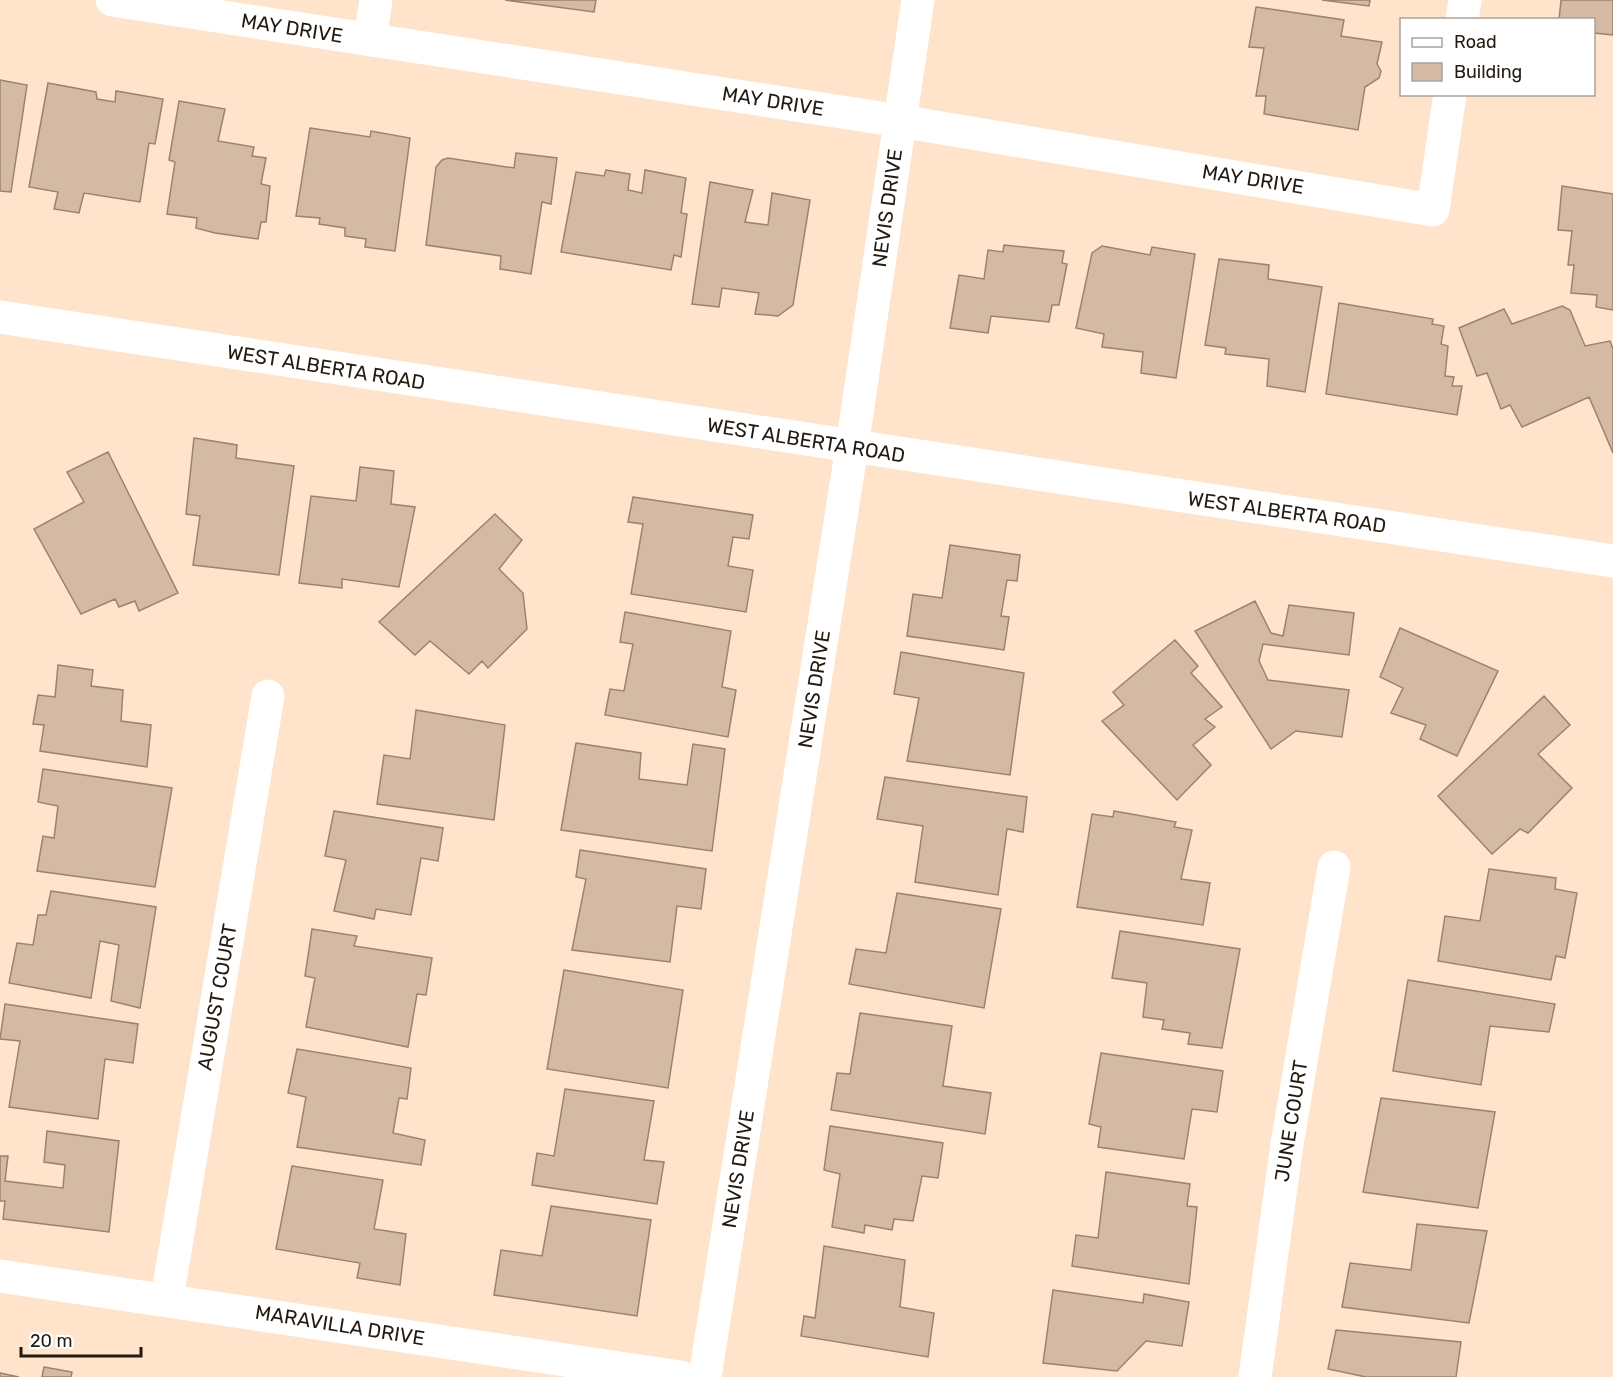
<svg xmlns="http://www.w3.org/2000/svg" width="1613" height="1377" font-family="Rubik,sans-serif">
<rect width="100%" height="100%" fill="#ffe3cb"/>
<!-- building -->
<path fill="#d5baa3" stroke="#9c836d" stroke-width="1.5" d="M 505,0 L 596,0 L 594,12 Z
M 1322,0 L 1370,0 L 1369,6 Z
M 1561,0 L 1613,0 L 1613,35 L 1594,33 L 1594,20 L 1559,20 Z
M 1256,7 L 1344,20 L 1341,36 L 1382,42 L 1377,64 L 1381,71 L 1379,78 L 1365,87 L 1358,130 L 1264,114 L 1266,96 L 1256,96 L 1264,48 L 1249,47 Z
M 0,80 L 27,85 L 11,192 L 0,191 Z
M 48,83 L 96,92 L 97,99 L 115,102 L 116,91 L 163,99 L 155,144 L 149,143 L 140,202 L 84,193 L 79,213 L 54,209 L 58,192 L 29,187 Z
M 179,101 L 225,109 L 218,141 L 254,147 L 252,156 L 266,158 L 261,184 L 270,186 L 266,222 L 261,222 L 258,239 L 215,233 L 196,228 L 197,218 L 167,214 L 175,162 L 169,160 Z
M 310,128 L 370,137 L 371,131 L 410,138 L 395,251 L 365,247 L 366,239 L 345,236 L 345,228 L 319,224 L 320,218 L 296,216 Z
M 516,153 L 557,158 L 551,204 L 542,202 L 531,274 L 500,269 L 501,256 L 426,245 L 436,167 L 442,160 L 448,158 L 514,168 Z
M 606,170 L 630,174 L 628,190 L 642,193 L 645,170 L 686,178 L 681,213 L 687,214 L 681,257 L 674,255 L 671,270 L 561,252 L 576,172 L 604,176 Z
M 710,182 L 753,190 L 745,222 L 768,225 L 772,193 L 810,200 L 793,305 L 778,316 L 755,314 L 759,293 L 722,288 L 719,307 L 692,304 Z
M 1562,186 L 1613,194 L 1613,310 L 1596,307 L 1597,295 L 1571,293 L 1574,265 L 1568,265 L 1572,231 L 1558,230 Z
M 1004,245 L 1064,251 L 1062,263 L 1067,264 L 1059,305 L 1052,305 L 1049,322 L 991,316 L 988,333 L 950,328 L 959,275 L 984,279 L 988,250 L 1003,252 Z
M 1102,246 L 1150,255 L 1152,247 L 1195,254 L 1176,378 L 1141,373 L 1143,352 L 1102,347 L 1104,334 L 1076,328 L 1092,253 Z
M 1219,259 L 1269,265 L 1268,279 L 1322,287 L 1305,392 L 1267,386 L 1269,359 L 1225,354 L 1226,348 L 1205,345 Z
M 1339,303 L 1433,319 L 1432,324 L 1444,326 L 1441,344 L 1448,346 L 1445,376 L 1454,377 L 1452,386 L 1462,386 L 1457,415 L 1326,394 Z
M 1562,306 L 1570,310 L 1585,346 L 1610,341 L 1613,349 L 1613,453 L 1589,397 L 1522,427 L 1510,405 L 1501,409 L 1487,373 L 1477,376 L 1459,328 L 1504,309 L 1512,324 Z
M 194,438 L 237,445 L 236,458 L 294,466 L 279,575 L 193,565 L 200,516 L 186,514 Z
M 108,452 L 178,593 L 139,611 L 135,601 L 119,607 L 115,599 L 81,614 L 34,529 L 84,502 L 67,472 Z
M 360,467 L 394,471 L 391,504 L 415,507 L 399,587 L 342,579 L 342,588 L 299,583 L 311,496 L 356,501 Z
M 633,497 L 753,515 L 749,539 L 733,537 L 728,566 L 753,570 L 746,612 L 631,594 L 643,524 L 628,522 Z
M 495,514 L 522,540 L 499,569 L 523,593 L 527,629 L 488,668 L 482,661 L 469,674 L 430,641 L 415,655 L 379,622 Z
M 950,545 L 1020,555 L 1017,581 L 1007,580 L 1001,616 L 1009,617 L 1004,650 L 907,636 L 913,594 L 942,598 Z
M 1255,601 L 1271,633 L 1283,636 L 1289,605 L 1354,613 L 1349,655 L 1263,644 L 1259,661 L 1268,680 L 1349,690 L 1342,737 L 1296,731 L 1271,749 L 1195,631 Z
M 625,612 L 731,631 L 722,687 L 736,690 L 728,737 L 605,715 L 610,689 L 624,691 L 633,644 L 620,642 Z
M 1400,628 L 1498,671 L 1457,756 L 1420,739 L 1426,725 L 1391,713 L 1403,688 L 1380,677 Z
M 1175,640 L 1198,666 L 1191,673 L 1222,707 L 1205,719 L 1215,727 L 1193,745 L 1211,765 L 1177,800 L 1102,721 L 1124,705 L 1113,692 Z
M 901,652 L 1024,673 L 1010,775 L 907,761 L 919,698 L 894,694 Z
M 58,665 L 93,670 L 91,686 L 123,690 L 121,721 L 151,725 L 147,767 L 40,751 L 44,725 L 33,724 L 38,695 L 55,697 Z
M 1544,696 L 1570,725 L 1538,754 L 1572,788 L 1528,833 L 1520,829 L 1492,854 L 1438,796 Z
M 416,710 L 505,725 L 494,820 L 377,804 L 384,755 L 410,759 Z
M 576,743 L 641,753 L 639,779 L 687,785 L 693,744 L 725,749 L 712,851 L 561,830 Z
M 43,769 L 172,788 L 155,887 L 37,871 L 43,836 L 54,838 L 58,806 L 38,802 Z
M 885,777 L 1027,797 L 1023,832 L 1007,829 L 998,895 L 915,882 L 923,826 L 877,819 Z
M 334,811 L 443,828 L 438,861 L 421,858 L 411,915 L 376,909 L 374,919 L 334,911 L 346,860 L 325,856 Z
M 1114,811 L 1176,822 L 1174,827 L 1192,830 L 1181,879 L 1210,883 L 1203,925 L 1077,907 L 1092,814 L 1113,817 Z
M 580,850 L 706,869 L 701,909 L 677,906 L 670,962 L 572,950 L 586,879 L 576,877 Z
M 1489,869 L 1556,878 L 1555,889 L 1577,893 L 1565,958 L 1556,956 L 1551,980 L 1438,961 L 1445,916 L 1480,921 Z
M 51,891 L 156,907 L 140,1008 L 111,1001 L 119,945 L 100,941 L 91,998 L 9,983 L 17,943 L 33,945 L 38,915 L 46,915 Z
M 897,893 L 1001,909 L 984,1008 L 849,984 L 856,949 L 886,953 Z
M 312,929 L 357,936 L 354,946 L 432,958 L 426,995 L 417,994 L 408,1047 L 306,1027 L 315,978 L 305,976 Z
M 1120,931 L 1240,949 L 1222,1048 L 1188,1044 L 1190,1033 L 1162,1029 L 1164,1020 L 1143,1017 L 1147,983 L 1112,978 Z
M 564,970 L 683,990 L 668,1088 L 547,1069 Z
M 1408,980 L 1555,1004 L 1549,1032 L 1490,1026 L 1481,1085 L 1393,1071 Z
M 5,1004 L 138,1024 L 133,1063 L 105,1059 L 98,1119 L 9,1107 L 20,1041 L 0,1039 Z
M 860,1013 L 952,1026 L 943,1086 L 991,1093 L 985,1134 L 831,1110 L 837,1073 L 850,1074 Z
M 297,1049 L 411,1068 L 407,1099 L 399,1098 L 393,1133 L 425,1140 L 421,1165 L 297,1147 L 306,1097 L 288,1093 Z
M 1101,1053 L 1223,1071 L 1217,1112 L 1192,1109 L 1184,1159 L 1098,1147 L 1101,1127 L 1089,1124 Z
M 565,1089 L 654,1101 L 644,1160 L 664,1162 L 657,1204 L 532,1185 L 537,1153 L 554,1156 Z
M 1381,1098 L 1495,1112 L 1478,1208 L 1363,1192 Z
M 830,1126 L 943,1143 L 938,1178 L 922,1176 L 913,1221 L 894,1219 L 892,1230 L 865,1225 L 864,1233 L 832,1227 L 840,1174 L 824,1170 Z
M 47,1131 L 119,1141 L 109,1232 L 3,1219 L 5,1201 L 0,1201 L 0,1156 L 8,1156 L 5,1181 L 63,1188 L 65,1165 L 44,1162 Z
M 292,1166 L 383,1180 L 374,1229 L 406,1234 L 400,1285 L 357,1278 L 360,1263 L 276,1249 Z
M 1106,1172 L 1190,1184 L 1187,1206 L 1197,1207 L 1189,1284 L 1072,1266 L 1076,1235 L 1098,1238 Z
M 551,1206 L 651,1220 L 637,1316 L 494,1295 L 501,1250 L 542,1256 Z
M 1417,1224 L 1487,1231 L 1469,1323 L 1342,1307 L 1350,1263 L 1411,1270 Z
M 824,1246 L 905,1260 L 900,1307 L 934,1313 L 928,1357 L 801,1336 L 804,1316 L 815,1318 Z
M 1053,1290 L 1143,1303 L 1144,1294 L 1189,1302 L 1182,1346 L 1146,1341 L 1117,1371 L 1043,1363 Z
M 1336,1330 L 1461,1342 L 1456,1377 L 1366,1377 L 1328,1369 Z
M 44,1367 L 72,1372 L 71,1377 L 42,1377 Z
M 0,1373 L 19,1377 L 0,1377 Z"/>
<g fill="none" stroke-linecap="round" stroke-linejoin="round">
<!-- minor -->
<path stroke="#fff" stroke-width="33" d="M 112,0 L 900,121 L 1433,210 L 1450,94
M 1462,20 L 1465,0
M 370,40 L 376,0
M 0,1276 L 680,1377
M 167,1299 L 268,696
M 705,1377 L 852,447 L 918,0
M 1255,1377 L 1287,1144 L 1334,867"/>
<!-- tertiary -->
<path stroke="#fff" stroke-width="33" d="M 0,317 L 1613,561"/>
</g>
<g text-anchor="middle" stroke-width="6" stroke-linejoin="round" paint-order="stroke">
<!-- street labels -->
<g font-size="20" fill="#231a11" stroke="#fff">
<text transform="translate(292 28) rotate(9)" y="7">MAY DRIVE</text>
<text transform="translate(773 101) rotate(9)" y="7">MAY DRIVE</text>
<text transform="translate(1253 179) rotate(9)" y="7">MAY DRIVE</text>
<text transform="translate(887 208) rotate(-82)" y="7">NEVIS DRIVE</text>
<text transform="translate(326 367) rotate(9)" y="7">WEST ALBERTA ROAD</text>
<text transform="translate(806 440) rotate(9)" y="7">WEST ALBERTA ROAD</text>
<text transform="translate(1287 512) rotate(8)" y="7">WEST ALBERTA ROAD</text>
<text transform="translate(814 689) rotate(-81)" y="7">NEVIS DRIVE</text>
<text transform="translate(217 997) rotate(-80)" y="7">AUGUST COURT</text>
<text transform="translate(1291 1121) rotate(-81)" y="7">JUNE COURT</text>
<text transform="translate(738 1169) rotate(-81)" y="7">NEVIS DRIVE</text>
<text transform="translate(340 1325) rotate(9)" y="7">MARAVILLA DRIVE</text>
</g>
</g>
<!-- legend -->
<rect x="1400" y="18" width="195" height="78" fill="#ffffff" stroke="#a7a3a0" stroke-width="1.5"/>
<rect x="1412" y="38" width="30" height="9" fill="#ffffff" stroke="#a7a3a0" stroke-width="1.5"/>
<text x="1454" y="48" font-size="18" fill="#231a11">Road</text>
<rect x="1412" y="63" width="30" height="18" fill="#d5baa3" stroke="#a7a3a0" stroke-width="1.5"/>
<text x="1454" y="78" font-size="18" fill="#231a11">Building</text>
<!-- scale -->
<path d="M21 1347v9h120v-9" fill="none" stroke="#231a11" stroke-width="3"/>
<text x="30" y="1347" font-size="18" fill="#231a11" stroke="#ffffff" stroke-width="4.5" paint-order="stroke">20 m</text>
</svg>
